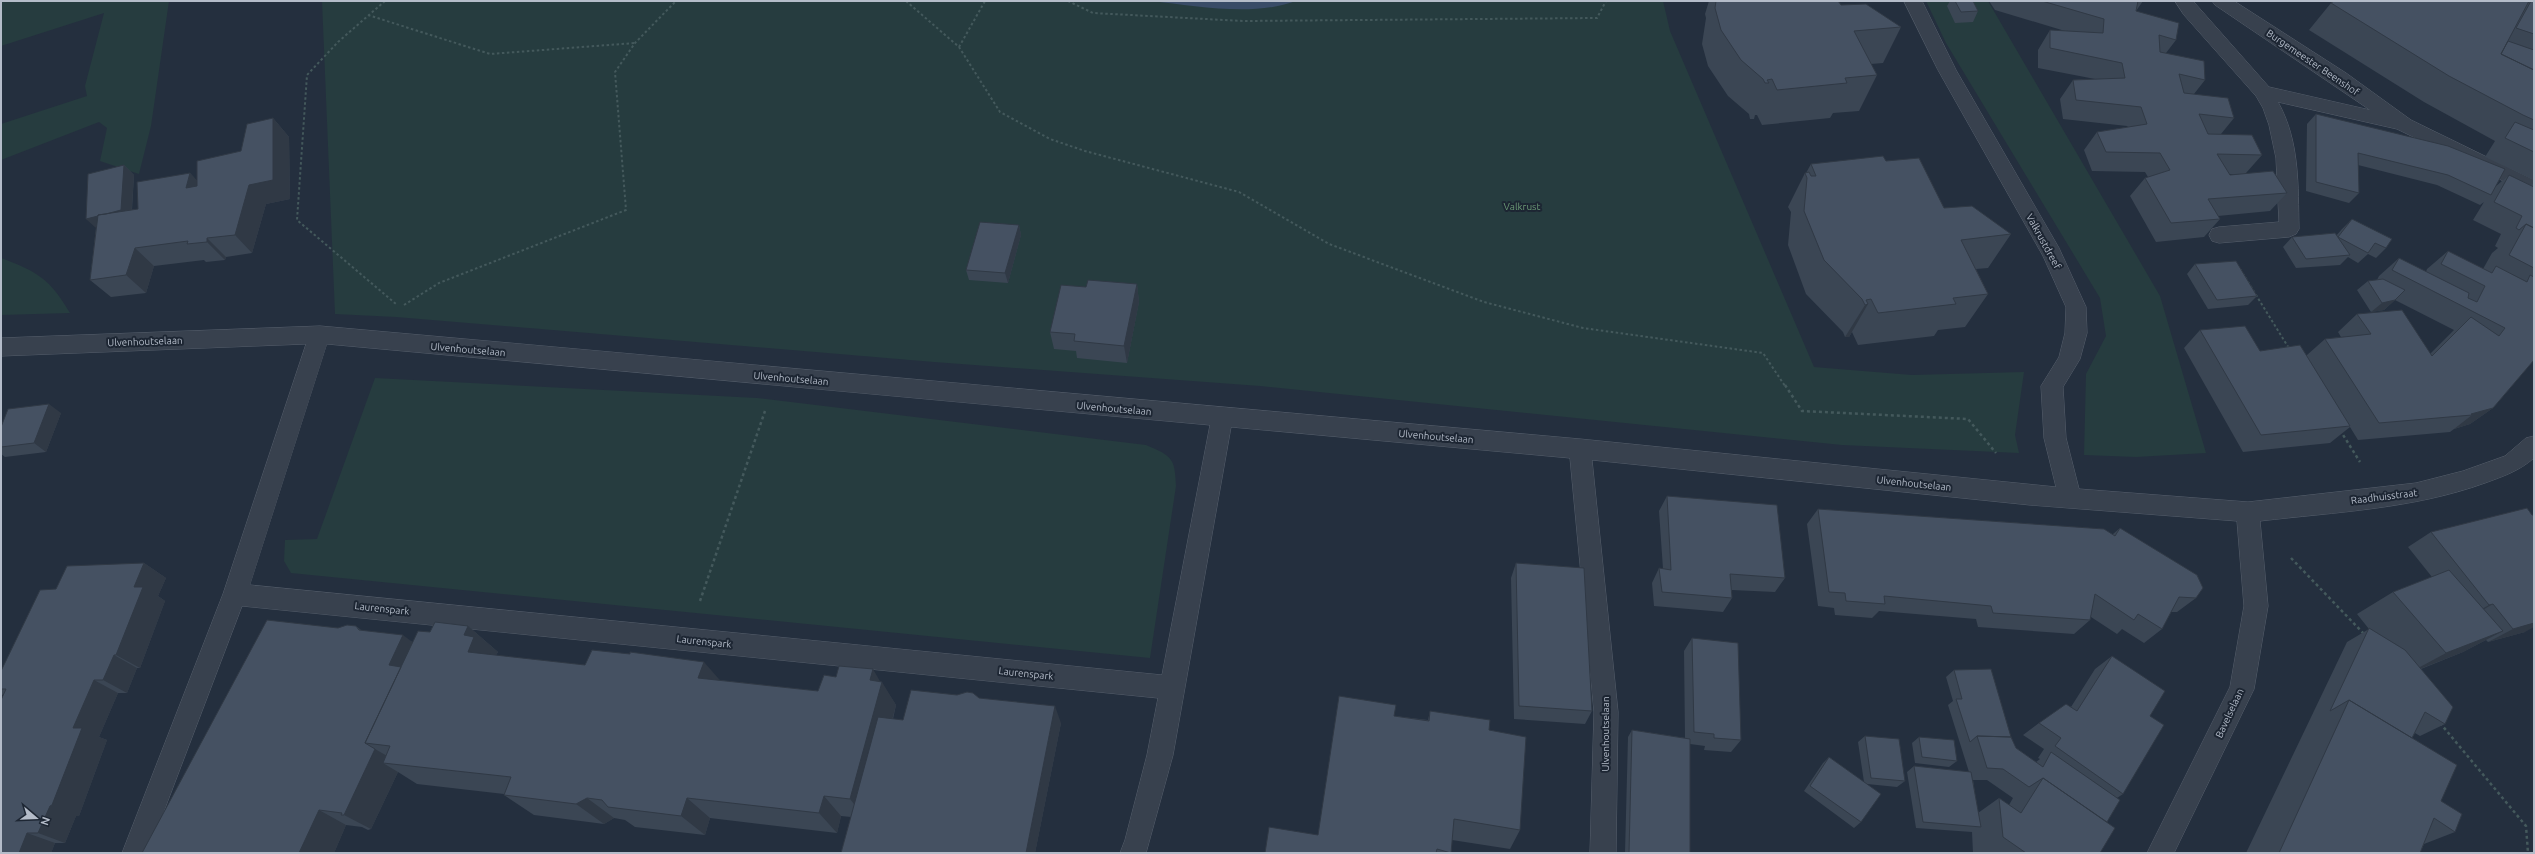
<svg xmlns="http://www.w3.org/2000/svg" width="2535" height="854" font-family="Ubuntu,sans-serif">
<rect width="100%" height="100%" fill="#242f3e"/>
<!-- green -->
<path fill="#263c3f" d="M 1,1 L 169,1 L 151,126 L 139,174 L 100,161 L 107,128 L 99,122 L 1,160 L 1,124 L 87,96 L 85,86 L 104,13 L 1,46 Z
M 322,1 L 1663,1 L 1670,31 L 1814,367 L 1912,375 L 2024,372 L 2015,435 L 2019,453 L 1842,445 L 1260,386 L 934,362 L 396,317 L 335,314 Z
M 1926,1 L 1988,1 L 2160,296 L 2206,453 L 2136,457 L 2084,455 L 2086,374 L 2106,336 L 2100,298 L 1946,43 Z
M 1,258 C 38,272 50,279 70,313 L 1,315 Z
M 375,378 L 757,398 L 1146,445 C 1172,456 1175,458 1176,486 L 1150,658 L 291,573 L 284,561 L 285,540 L 317,539 Z"/>
<!-- water -->
<path fill="#394c67" d="M 1151,1 L 1296,1 C 1252,17 1197,6 1151,1 Z"/>
<g fill="none" stroke-linecap="round" stroke-linejoin="round">
<!-- minor casing -->
<g stroke="#565f6c" stroke-width="1">
<path id="minor" d="M 1904,1 L 1922,1 L 1956,70 L 2059,248 L 2086,307 L 2087,333 L 2080,359 L 2063,387 L 2066,438 L 2079,489 L 2248,502 L 2416,483 L 2463,471 L 2505,456 L 2526,438 L 2534,436 L 2534,458 C 2519,471 2504,476 2485,483 C 2413,509 2336,512 2260,521 L 2268,606 L 2254,689 L 2174,853 L 2147,853 L 2230,687 L 2244,606 L 2237,521 L 2030,505 L 1592,460 L 1618,712 L 1616,853 L 1590,853 L 1594,712 L 1570,458 L 1231,427 L 1173,755 L 1146,853 L 1120,853 L 1125,840 L 1147,755 L 1158,698 L 242,606 L 148,853 L 122,853 L 223,594 L 306,344 L 1,356 L 1,338 L 320,326 L 1580,439 L 2056,487 L 2044,438 L 2041,386 L 2059,357 L 2065,333 L 2066,307 L 2043,256 L 1938,70 ZM 327,344 L 1210,425 L 1162,675 L 250,585 Z
M 2175,1 L 2193,1 L 2269,87 L 2370,110 L 2215,5 L 2212,1 L 2234,1 L 2346,73 L 2411,120 L 2534,180 L 2534,196 L 2397,129 L 2278,102 C 2300,141 2298,186 2299,229 L 2296,234 L 2289,237 L 2219,243 L 2212,241 L 2209,235 L 2212,229 L 2219,227 L 2279,222 L 2276,158 L 2269,125 L 2263,108 L 2256,96 L 2184,15 Z"/>
</g>
<!-- path-far1 -->
<path stroke="#44595c" stroke-width="2" stroke-dasharray="2.5 2.5" stroke-linecap="butt" d="M 385,1 L 338,42 L 307,75 L 297,220 L 396,304
M 906,1 L 959,47 L 1000,112 L 1050,139 L 1085,151 L 1239,192 L 1329,244 L 1484,302 L 1583,328 L 1763,353 L 1785,386
M 1068,1 L 1093,13 L 1243,21 L 1597,18 L 1606,1
M 368,15 L 490,54 L 635,43
M 959,47 L 985,1
M 2240,269 L 2290,350
M 404,305 L 439,283 L 626,210 L 615,72 L 635,43 L 676,1"/>
<!-- path -->
<path stroke="#44595c" stroke-width="2.5" stroke-dasharray="3 3" stroke-linecap="butt" d="M 1785,385 L 1802,411 L 1968,419 L 1996,453
M 2340,430 L 2360,462
M 2291,558 L 2364,634
M 700,601 L 765,411
M 2440,723 L 2526,826 L 2528,853"/>
<!-- minor -->
<use href="#minor" fill="#38414e" fill-rule="evenodd"/>
</g>
<!-- wall -->
<path fill="#3b4654" fill-rule="evenodd" d="M 1709,1 L 1838,1 L 1841,5 L 1901,27 L 1883,63 L 1871,64 L 1877,75 L 1859,111 L 1833,113 L 1830,118 L 1762,125 L 1757,115 L 1755,115 L 1754,119 L 1750,119 L 1749,114 L 1728,96 L 1708,66 L 1702,44 L 1706,18 L 1705,14 Z
M 1950,1 L 1973,1 L 1978,11 L 1973,22 L 1955,23 L 1947,6 Z
M 1989,1 L 2143,1 L 2136,11 L 2176,40 L 2166,53 L 2205,80 L 2194,94 L 2234,118 L 2221,134 L 2262,155 L 2246,173 L 2287,193 L 2270,211 L 2218,216 L 2220,219 L 2204,237 L 2156,242 L 2130,196 L 2145,178 L 2148,177 L 2145,172 L 2092,171 L 2084,150 L 2097,132 L 2128,127 L 2127,126 L 2063,119 L 2060,99 L 2073,80 L 2095,79 L 2038,68 L 2038,50 L 2050,30 L 2065,31 L 1995,10 ZM 2229,174 L 2241,174 L 2230,175 Z
M 2334,1 L 2534,1 L 2534,180 L 2485,157 L 2495,141 L 2424,102 L 2309,30 L 2331,3 Z
M 2316,114 L 2495,187 L 2509,175 L 2531,185 L 2534,183 L 2534,360 L 2493,408 L 2470,424 L 2454,429 L 2450,432 L 2358,440 L 2350,427 L 2330,443 L 2243,452 L 2184,348 L 2200,330 L 2260,351 L 2307,355 L 2325,339 L 2341,337 L 2338,332 L 2357,314 L 2430,354 L 2454,330 L 2395,300 L 2384,310 L 2371,312 L 2357,290 L 2368,281 L 2377,280 L 2379,276 L 2399,258 L 2426,272 L 2427,269 L 2448,251 L 2483,269 L 2492,253 L 2498,248 L 2495,246 L 2501,234 L 2473,220 L 2484,202 L 2480,205 L 2437,185 L 2358,165 L 2359,193 L 2349,203 L 2306,191 L 2307,124 Z
M 273,118 L 289,137 L 290,199 L 266,204 L 252,253 L 226,257 L 225,260 L 206,262 L 204,260 L 154,266 L 146,293 L 111,297 L 90,280 L 96,228 L 124,165 L 134,175 L 132,210 L 138,209 L 190,173 L 197,181 L 241,151 Z
M 1886,161 L 1944,208 L 2011,234 L 1988,268 L 1976,269 L 1988,294 L 1965,327 L 1938,330 L 1934,336 L 1858,345 L 1852,332 L 1849,337 L 1845,337 L 1843,332 L 1806,294 L 1788,245 L 1791,212 L 1788,207 L 1805,173 L 1806,173 L 1811,164 Z
M 2352,219 L 2386,248 L 2376,258 L 2368,254 L 2358,263 L 2348,257 L 2340,265 L 2296,268 L 2283,247 L 2292,237 L 2336,236 L 2342,229 Z
M 1019,225 L 1021,235 L 1008,283 L 969,280 L 966,270 Z
M 2195,264 L 2257,296 L 2248,305 L 2208,309 L 2187,274 Z
M 1137,284 L 1139,302 L 1127,363 L 1077,358 L 1076,351 L 1054,349 L 1050,332 L 1086,287 Z
M 61,413 L 46,452 L 5,457 L 1,454 L 1,427 Z
M 1667,496 L 1785,578 L 1775,592 L 1732,590 L 1732,598 L 1723,612 L 1654,606 L 1652,583 L 1659,568 L 1663,569 L 1659,511 Z
M 1818,509 L 2113,534 L 2120,528 L 2196,598 L 2177,612 L 2171,612 L 2162,629 L 2144,643 L 2122,629 L 2117,634 L 2091,617 L 2090,620 L 2074,634 L 1978,627 L 1976,619 L 1879,611 L 1872,618 L 1835,615 L 1834,608 L 1818,606 L 1807,524 Z
M 2431,532 L 2525,632 L 2488,642 L 2486,640 L 2463,652 L 2421,669 L 2445,724 L 2420,736 L 2415,733 L 2412,738 L 2455,832 L 2424,844 L 2420,853 L 2246,853 L 2347,642 L 2369,629 L 2357,614 L 2393,592 L 2432,577 L 2408,547 Z
M 144,563 L 166,578 L 158,596 L 165,601 L 140,668 L 137,668 L 127,693 L 118,693 L 99,737 L 107,740 L 79,816 L 76,816 L 65,843 L 55,843 L 51,853 L 1,853 L 3,695 L 1,694 L 1,671 L 56,589 Z
M 1516,563 L 1592,711 L 1585,724 L 1514,719 L 1511,578 Z
M 356,626 L 361,630 L 413,642 L 430,632 L 468,626 L 498,652 L 496,655 L 497,656 L 818,691 L 836,677 L 881,682 L 896,705 L 893,719 L 903,720 L 979,698 L 1061,723 L 1035,853 L 841,853 L 851,817 L 841,816 L 837,833 L 710,818 L 705,835 L 635,827 L 625,820 L 614,818 L 604,824 L 534,815 L 504,795 L 504,794 L 417,784 L 398,772 L 371,829 L 368,830 L 362,827 L 346,825 L 334,853 L 142,853 L 338,628 Z
M 1692,638 L 1741,740 L 1731,752 L 1704,750 L 1705,746 L 1690,744 L 1690,853 L 1625,853 L 1628,737 L 1632,730 L 1685,738 L 1684,651 Z
M 2112,656 L 2150,716 L 2123,794 L 2117,798 L 2107,822 L 2100,853 L 1973,853 L 1972,832 L 1916,828 L 1907,772 L 1914,766 L 1969,772 L 1948,705 L 1953,701 L 1946,677 L 1954,670 L 2011,737 L 2016,748 L 2036,762 L 2040,759 L 2038,758 L 2044,749 L 2023,735 L 2039,723 L 2071,707 L 2095,669 ZM 1973,780 L 1987,780 L 2013,798 L 2009,805 L 1999,798 L 1978,813 Z
M 1430,711 L 1489,730 L 1520,830 L 1510,849 L 1452,840 L 1451,853 L 1265,853 L 1318,835 L 1394,716 L 1428,720 Z
M 1865,736 L 1905,781 L 1897,787 L 1867,784 L 1861,822 L 1854,828 L 1804,791 L 1823,763 L 1829,757 L 1864,782 L 1858,742 Z
M 1919,737 L 1957,761 L 1949,767 L 1915,763 L 1912,743 Z"/>
<!-- shaded-wall -->
<path fill="#303945" d="M 273,118 L 289,137 L 290,199 L 266,204 L 252,253 L 235,235 L 249,185 Z
M 124,165 L 134,175 L 131,220 L 96,228 L 86,219 Z
M 190,173 L 208,192 L 186,188 Z
M 1019,225 L 1021,235 L 1008,283 L 1005,273 Z
M 207,238 L 226,257 L 225,260 L 207,242 Z
M 135,248 L 154,266 L 146,293 L 126,275 Z
M 1137,284 L 1139,302 L 1127,363 L 1124,346 Z
M 2395,300 L 2384,310 L 2371,312 L 2382,303 Z
M 1868,304 L 1849,337 L 1845,337 L 1865,305 Z
M 49,404 L 61,413 L 46,452 L 34,443 Z
M 2493,408 L 2470,424 L 2454,429 L 2472,415 L 2471,414 Z
M 144,563 L 166,578 L 158,596 L 165,601 L 140,668 L 116,655 L 134,587 Z
M 2493,604 L 2469,618 L 2464,619 L 2489,605 Z
M 2534,623 L 2534,627 L 2525,632 L 2488,642 L 2513,629 Z
M 468,626 L 498,652 L 496,655 L 504,662 L 468,652 L 464,635 Z
M 2503,631 L 2463,652 L 2407,674 L 2446,653 Z
M 403,635 L 427,653 L 405,755 L 389,665 Z
M 114,655 L 137,668 L 127,693 L 103,680 Z
M 704,662 L 725,686 L 698,678 Z
M 873,669 L 881,683 L 882,682 L 896,705 L 866,819 L 850,799 L 870,680 Z
M 94,680 L 118,693 L 99,737 L 107,740 L 79,816 L 76,816 L 65,843 L 38,833 L 73,728 Z
M 1055,706 L 1061,723 L 1035,853 L 1026,853 Z
M 375,749 L 401,764 L 383,763 L 398,772 L 371,829 L 344,815 Z
M 824,796 L 841,816 L 837,833 L 819,813 Z
M 587,798 L 614,818 L 604,824 L 576,804 Z
M 687,798 L 710,818 L 705,835 L 681,816 Z
M 319,810 L 346,825 L 334,853 L 299,853 Z
M 27,833 L 55,843 L 51,853 L 19,853 Z"/>
<!-- building -->
<path fill="#455162" stroke="#303945" d="M 1716,1 L 1838,1 L 1841,5 L 1866,4 L 1901,27 L 1854,31 L 1877,75 L 1845,78 L 1847,83 L 1777,90 L 1772,79 L 1767,80 L 1769,83 L 1765,83 L 1763,79 L 1741,60 L 1721,30 L 1715,8 Z
M 1955,1 L 1973,1 L 1978,11 L 1961,12 Z
M 2042,1 L 2138,1 L 2136,11 L 2179,23 L 2176,40 L 2159,35 L 2160,52 L 2204,61 L 2205,80 L 2179,74 L 2184,93 L 2228,98 L 2234,118 L 2199,114 L 2208,134 L 2252,135 L 2262,155 L 2217,154 L 2230,175 L 2273,171 L 2287,193 L 2208,199 L 2220,219 L 2171,223 L 2145,178 L 2170,170 L 2160,153 L 2106,152 L 2097,132 L 2147,124 L 2141,107 L 2076,100 L 2073,80 L 2125,78 L 2122,63 L 2050,48 L 2050,30 L 2103,33 L 2104,19 Z
M 2334,1 L 2529,1 L 2501,54 L 2534,70 L 2534,120 L 2523,115 L 2449,76 L 2331,3 Z
M 2531,1 L 2534,1 L 2534,34 L 2516,28 Z
M 2508,41 L 2534,50 L 2534,70 L 2501,54 Z
M 2316,114 L 2448,146 L 2505,169 L 2491,195 L 2448,175 L 2358,153 L 2359,193 L 2316,182 Z
M 273,118 L 273,180 L 249,185 L 235,235 L 207,238 L 207,242 L 187,244 L 188,241 L 135,248 L 126,275 L 90,280 L 98,215 L 138,209 L 137,182 L 190,173 L 186,188 L 197,186 L 197,161 L 241,151 L 247,124 Z
M 2515,122 L 2534,130 L 2534,152 L 2505,138 Z
M 1883,156 L 1886,161 L 1919,158 L 1944,208 L 1972,206 L 2011,234 L 1961,240 L 1988,294 L 1953,298 L 1956,304 L 1878,313 L 1871,299 L 1866,300 L 1868,304 L 1865,305 L 1862,299 L 1824,260 L 1804,211 L 1807,178 L 1805,173 L 1809,172 L 1811,176 L 1816,176 L 1811,164 Z
M 124,165 L 121,210 L 106,214 L 98,215 L 98,216 L 86,219 L 88,174 Z
M 2509,175 L 2534,187 L 2534,228 L 2526,224 L 2519,230 L 2516,228 L 2522,216 L 2494,202 Z
M 2352,219 L 2392,239 L 2386,248 L 2375,243 L 2368,253 L 2338,237 Z
M 980,222 L 1019,225 L 1005,273 L 966,270 Z
M 2526,224 L 2534,228 L 2534,268 L 2509,255 Z
M 2335,233 L 2350,255 L 2306,259 L 2292,237 Z
M 2448,251 L 2492,273 L 2496,266 L 2527,282 L 2530,275 L 2534,277 L 2534,360 L 2493,408 L 2471,414 L 2472,415 L 2379,423 L 2325,339 L 2371,334 L 2357,314 L 2402,310 L 2432,356 L 2471,317 L 2499,336 L 2505,328 L 2392,270 L 2399,258 L 2469,293 L 2468,298 L 2477,302 L 2485,286 L 2441,264 Z
M 2236,261 L 2257,296 L 2217,300 L 2195,264 Z
M 2383,279 L 2405,290 L 2395,300 L 2382,303 L 2368,281 Z
M 1088,280 L 1137,284 L 1124,346 L 1074,341 L 1075,334 L 1050,332 L 1061,285 L 1086,287 Z
M 2245,326 L 2260,351 L 2300,345 L 2350,426 L 2261,435 L 2200,330 Z
M 49,404 L 34,443 L 1,447 L 1,427 L 8,409 Z
M 1667,496 L 1777,505 L 1785,578 L 1730,574 L 1732,598 L 1662,592 L 1659,568 L 1671,570 Z
M 2527,508 L 2532,515 L 2534,515 L 2534,623 L 2513,629 L 2493,604 L 2489,605 L 2431,532 Z
M 1818,509 L 2104,529 L 2115,536 L 2120,528 L 2197,575 L 2203,588 L 2196,598 L 2179,597 L 2162,629 L 2138,614 L 2134,620 L 2095,594 L 2090,620 L 1993,613 L 1991,606 L 1884,596 L 1885,604 L 1846,601 L 1845,593 L 1829,592 Z
M 144,563 L 134,587 L 143,587 L 116,655 L 114,655 L 103,680 L 94,680 L 73,728 L 82,728 L 52,805 L 50,806 L 38,833 L 27,833 L 19,853 L 1,853 L 1,700 L 6,689 L 1,689 L 1,671 L 40,590 L 56,589 L 67,566 Z
M 1516,563 L 1584,568 L 1592,711 L 1519,706 Z
M 2449,570 L 2503,631 L 2446,653 L 2393,592 Z
M 267,620 L 338,628 L 347,625 L 356,626 L 359,630 L 403,635 L 389,665 L 401,667 L 365,743 L 375,749 L 344,815 L 341,815 L 342,813 L 319,810 L 299,853 L 142,853 Z
M 435,622 L 468,626 L 464,635 L 474,637 L 468,652 L 585,665 L 592,650 L 630,654 L 630,652 L 704,662 L 698,678 L 818,691 L 824,675 L 836,677 L 839,666 L 873,669 L 870,680 L 882,682 L 850,799 L 824,796 L 819,813 L 687,798 L 681,816 L 608,807 L 602,800 L 587,798 L 576,804 L 504,795 L 511,777 L 383,763 L 390,746 L 365,743 L 418,631 L 430,632 Z
M 2369,628 L 2405,650 L 2453,707 L 2445,724 L 2425,712 L 2412,738 L 2349,700 L 2330,711 Z
M 1692,638 L 1738,643 L 1741,740 L 1714,738 L 1714,734 L 1694,732 Z
M 2112,656 L 2165,691 L 2150,716 L 2164,725 L 2123,794 L 2055,746 L 2061,738 L 2039,723 L 2066,704 L 2077,711 Z
M 1991,669 L 2011,737 L 1977,736 L 1970,742 L 1956,699 L 1962,699 L 1954,670 Z
M 911,690 L 957,695 L 967,692 L 973,693 L 979,698 L 1055,706 L 1026,853 L 841,853 L 878,717 L 903,720 Z
M 1339,696 L 1396,705 L 1394,716 L 1429,721 L 1430,711 L 1490,720 L 1489,730 L 1526,737 L 1520,830 L 1454,819 L 1451,853 L 1437,849 L 1436,853 L 1265,853 L 1269,827 L 1318,835 Z
M 2349,700 L 2457,765 L 2441,801 L 2462,814 L 2455,832 L 2434,818 L 2420,853 L 2279,853 Z
M 1632,730 L 1690,739 L 1690,853 L 1629,853 Z
M 1865,736 L 1899,739 L 1905,781 L 1871,778 Z
M 1977,736 L 2011,737 L 2016,748 L 2043,767 L 2051,752 L 2120,800 L 2107,822 L 2043,778 L 2029,787 L 2003,769 L 1987,768 Z
M 1919,737 L 1954,740 L 1957,761 L 1922,757 Z
M 1829,757 L 1881,794 L 1861,822 L 1810,786 Z
M 1914,766 L 1971,772 L 1981,827 L 1923,822 Z
M 2043,778 L 2115,828 L 2100,853 L 2026,853 L 2003,837 L 1999,798 L 2021,813 Z"/>
<g text-anchor="middle" stroke-width="4" stroke-linejoin="round" paint-order="stroke">
<!-- street labels -->
<g font-size="10" fill="#b4bcc9" stroke="#1d2633">
<text transform="translate(2313 62) rotate(34)" y="4">Burgemeester Beenshof</text>
<text transform="translate(2044 241) rotate(61)" y="4">Valkrustdreef</text>
<text transform="translate(145 341) rotate(-2)" y="4">Ulvenhoutselaan</text>
<text transform="translate(468 349) rotate(5)" y="4">Ulvenhoutselaan</text>
<text transform="translate(791 378) rotate(5)" y="4">Ulvenhoutselaan</text>
<text transform="translate(1114 408) rotate(5)" y="4">Ulvenhoutselaan</text>
<text transform="translate(1436 436) rotate(5)" y="4">Ulvenhoutselaan</text>
<text transform="translate(1914 483) rotate(6)" y="4">Ulvenhoutselaan</text>
<text transform="translate(2384 496) rotate(-7)" y="4">Raadhuisstraat</text>
<text transform="translate(382 608) rotate(6)" y="4">Laurenspark</text>
<text transform="translate(704 641) rotate(6)" y="4">Laurenspark</text>
<text transform="translate(1026 673) rotate(6)" y="4">Laurenspark</text>
<text transform="translate(2229 713) rotate(-65)" y="4">Bavelselaan</text>
<text transform="translate(1605 734) rotate(-90)" y="4">Ulvenhoutselaan</text>
</g>
<!-- park labels -->
<g font-size="10" fill="#6b9a76" stroke="#1d2633">
<text x="1522" y="210">Valkrust</text>
</g>
</g>
<!-- border -->
<rect width="2535" height="854" fill="none" stroke="#b4bcc9" stroke-width="4"/>
<!-- north arrow -->
<g transform="translate(36 818) rotate(109)" stroke="#1d2633" stroke-width="3" paint-order="stroke">
<path d="M0-3L7 15L0 10L-7 15Z" fill="#b4bcc9"/>
<text y="-6" font-size="11" font-weight="bold" text-anchor="middle" fill="#b4bcc9">N</text>
</g>
</svg>
